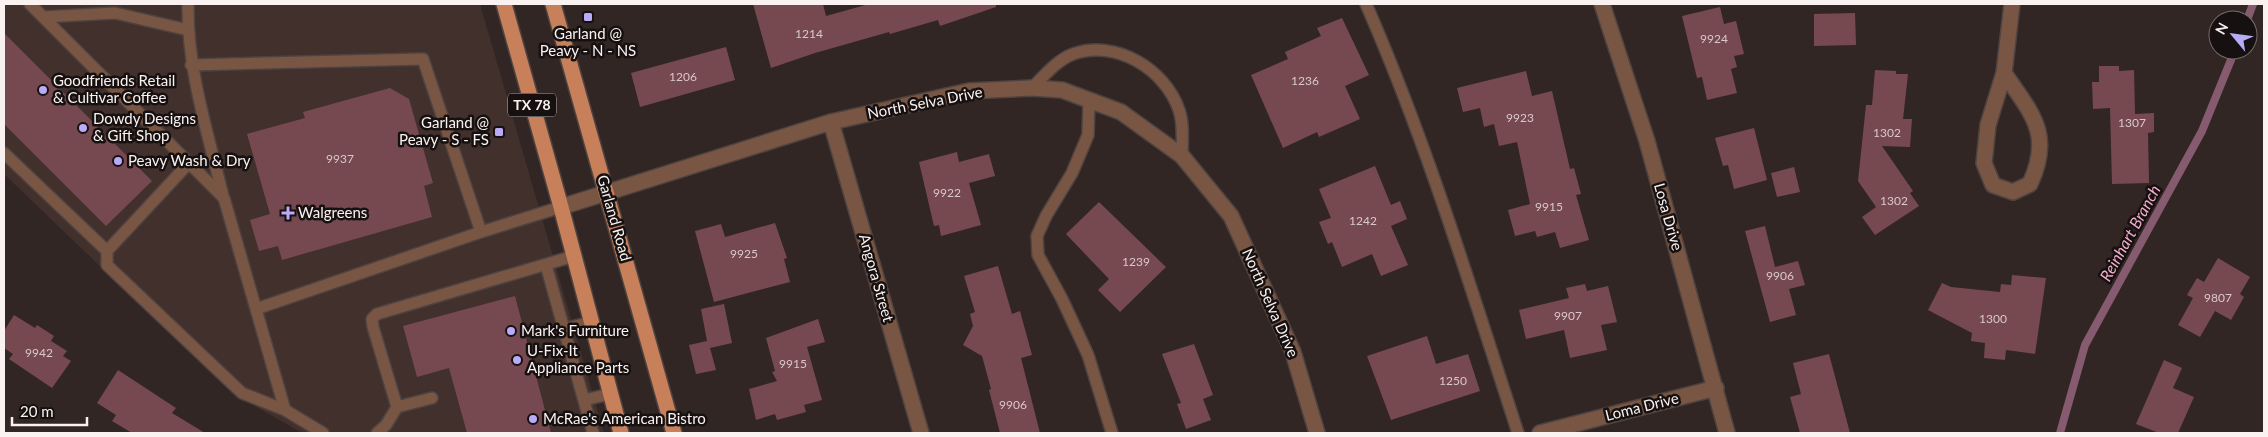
<svg xmlns="http://www.w3.org/2000/svg" width="2268" height="437" font-family="Lato,sans-serif">
<rect width="100%" height="100%" fill="#322624"/>
<!-- built -->
<path fill="#42302d" d="M 4,4 L 480,4 L 604,433 L 302,433 L 232,393 L 4,174 Z"/>
<g fill="none" stroke-linecap="round" stroke-linejoin="round">
<!-- stream -->
<path stroke="#865b6f" stroke-width="8" d="M 2247,20 L 2253,4
M 2060,433 L 2085,345 L 2202,131 L 2235,50"/>
</g>
<!-- building -->
<path fill="#764950" d="M 753,4 L 823,4 L 826,16 L 869,4 L 996,4 L 996,7 L 940,26 L 938,20 L 890,34 L 889,32 L 815,53 L 771,68 Z
M 1720,7 L 1724,24 L 1736,21 L 1744,54 L 1734,56 L 1737,67 L 1731,69 L 1737,93 L 1707,100 L 1702,77 L 1697,78 L 1682,16 Z
M 1855,13 L 1856,45 L 1814,46 L 1814,14 Z
M 1342,18 L 1369,75 L 1345,86 L 1360,119 L 1319,137 L 1317,132 L 1283,148 L 1251,75 L 1288,59 L 1285,52 L 1321,36 L 1317,28 Z
M 4,33 L 152,181 L 106,226 L 4,124 Z
M 726,47 L 735,80 L 640,107 L 631,73 Z
M 2099,66 L 2119,66 L 2119,71 L 2134,70 L 2135,114 L 2154,113 L 2154,132 L 2148,133 L 2149,183 L 2112,184 L 2110,108 L 2093,109 L 2092,82 L 2099,82 Z
M 1875,70 L 1896,71 L 1896,74 L 1908,74 L 1903,119 L 1912,119 L 1910,147 L 1882,146 L 1913,191 L 1910,193 L 1919,206 L 1875,235 L 1862,217 L 1876,207 L 1858,181 L 1866,105 L 1872,105 Z
M 1526,71 L 1532,96 L 1552,91 L 1570,169 L 1574,168 L 1581,194 L 1576,195 L 1589,240 L 1560,248 L 1555,232 L 1537,237 L 1535,231 L 1515,236 L 1508,210 L 1530,204 L 1517,142 L 1499,146 L 1494,124 L 1484,127 L 1480,108 L 1463,112 L 1457,88 Z
M 390,88 L 409,99 L 433,183 L 424,186 L 432,217 L 282,260 L 278,246 L 259,251 L 250,220 L 270,214 L 247,134 L 305,118 L 303,112 Z
M 1754,128 L 1767,180 L 1734,189 L 1728,165 L 1723,166 L 1715,138 Z
M 957,152 L 959,162 L 989,154 L 995,176 L 969,183 L 981,225 L 941,236 L 939,225 L 934,226 L 919,162 Z
M 1375,166 L 1391,205 L 1400,201 L 1407,219 L 1391,226 L 1408,265 L 1381,276 L 1372,254 L 1342,267 L 1332,242 L 1328,244 L 1319,222 L 1331,218 L 1319,189 Z
M 1794,167 L 1800,192 L 1777,197 L 1771,173 Z
M 1099,202 L 1166,267 L 1120,312 L 1098,290 L 1109,279 L 1066,234 Z
M 775,223 L 787,258 L 784,259 L 790,282 L 714,302 L 695,231 L 721,224 L 725,237 Z
M 1765,226 L 1775,267 L 1798,261 L 1805,285 L 1789,289 L 1796,315 L 1770,322 L 1745,231 Z
M 2218,258 L 2250,277 L 2240,294 L 2244,297 L 2231,320 L 2215,311 L 2200,337 L 2178,325 L 2193,298 L 2187,295 L 2197,278 L 2204,282 Z
M 998,266 L 1012,314 L 1020,311 L 1032,355 L 1021,358 L 1040,433 L 1000,433 L 989,390 L 991,389 L 982,356 L 963,345 L 973,326 L 970,314 L 975,312 L 964,276 Z
M 2012,275 L 2046,278 L 2035,354 L 2006,350 L 2005,360 L 1984,358 L 1985,343 L 1971,341 L 1972,333 L 1928,310 L 1942,283 L 1951,287 L 2000,292 L 2001,284 L 2011,285 Z
M 1585,284 L 1587,291 L 1608,286 L 1617,322 L 1601,325 L 1607,350 L 1570,358 L 1564,330 L 1526,339 L 1519,310 L 1569,298 L 1566,288 Z
M 515,296 L 551,433 L 467,433 L 449,368 L 417,377 L 403,326 Z
M 724,304 L 732,343 L 710,348 L 716,370 L 696,374 L 689,345 L 707,341 L 701,309 Z
M 14,315 L 35,328 L 37,325 L 54,336 L 51,341 L 67,351 L 63,356 L 71,361 L 52,388 L 9,359 L 13,354 L 4,348 L 4,331 Z
M 818,319 L 825,342 L 807,347 L 822,400 L 804,405 L 806,412 L 777,420 L 775,414 L 756,420 L 749,389 L 777,381 L 772,372 L 775,371 L 766,338 Z
M 1427,336 L 1436,364 L 1468,354 L 1480,391 L 1391,420 L 1367,356 Z
M 1194,344 L 1213,395 L 1203,399 L 1211,420 L 1186,429 L 1177,404 L 1181,403 L 1162,354 Z
M 1829,354 L 1850,433 L 1800,433 L 1790,397 L 1801,394 L 1793,363 Z
M 2164,360 L 2182,368 L 2173,388 L 2194,397 L 2178,433 L 2159,433 L 2136,424 Z
M 118,370 L 176,408 L 172,413 L 205,433 L 132,433 L 112,421 L 116,415 L 97,403 Z"/>
<g fill="none" stroke-linecap="round" stroke-linejoin="round">
<!-- service casing -->
<g stroke="#4e4341" stroke-width="14">
<path id="service" d="M 30,4 L 224,198 L 285,410 L 323,433
M 188,4 C 187,70 208,133 223,196
M 1366,4 C 1427,143 1471,289 1518,433
M 43,17 L 115,13 L 188,30
M 191,65 L 423,59 L 481,232
M 1032,88 C 1044,76 1057,60 1073,54 C 1116,39 1165,69 1179,110 C 1184,124 1182,141 1182,156
M 1089,100 L 1088,135 L 1072,173 L 1046,216 L 1037,236 L 1038,255 L 1062,299 L 1088,355 L 1112,433
M 4,153 L 107,251 L 189,163
M 107,251 L 107,265 L 242,393 L 285,410
M 546,265 L 593,433
M 256,309 L 481,232 L 561,207
M 564,329 L 591,322
M 584,400 L 610,394
M 397,407 L 432,398
M 377,433 L 386,425 L 397,407 L 373,327 L 372,319 L 377,314 L 574,256"/>
</g>
<!-- minor casing -->
<g stroke="#4e4341" stroke-width="18">
<path id="minor" d="M 1602,4 L 1647,141 L 1727,433
M 2004,73 C 2032,114 2053,134 2030,184 L 2013,192 L 1993,185 L 1984,163 L 1988,125 Z
M 2004,73 L 2012,4
M 831,122 L 921,433
M 561,207 L 831,122 L 969,91 L 1032,88 L 1062,90 L 1121,112 L 1182,156 L 1231,216 L 1293,352 L 1317,433
M 1540,433 L 1716,388"/>
</g>
<!-- primary casing -->
<g stroke="#4e4341" stroke-width="18">
<path id="primary" d="M 504,4 L 561,207 L 621,433
M 553,4 L 674,433"/>
</g>
<!-- service -->
<use href="#service" stroke="#795643" stroke-width="11"/>
<!-- minor -->
<use href="#minor" stroke="#795643" stroke-width="15"/>
<!-- primary -->
<use href="#primary" stroke="#c78059" stroke-width="15"/>
</g>
<!-- markers -->
<g fill="#b8abf7" stroke="#161110" stroke-width="2">
<rect x="583" y="12" width="10" height="10" rx="2.5"/>
<circle cx="43" cy="90" r="5"/>
<circle cx="83" cy="128" r="5"/>
<rect x="494" y="127" width="10" height="10" rx="2.5"/>
<circle cx="118" cy="161" r="5"/>
<path d="M285.5 205.5h5v5h5v5h-5v5h-5v-5h-5v-5h5z"/>
<circle cx="511" cy="331" r="5"/>
<circle cx="517" cy="360" r="5"/>
<circle cx="533" cy="419" r="5"/>
</g>
<g text-anchor="middle" stroke-width="5" stroke-linejoin="round" paint-order="stroke">
<!-- number labels -->
<g font-size="12" fill="#d9c8c9">
<text x="809" y="38">1214</text>
<text x="1714" y="43">9924</text>
<text x="683" y="81">1206</text>
<text x="1305" y="85">1236</text>
<text x="1520" y="122">9923</text>
<text x="2132" y="127">1307</text>
<text x="1887" y="137">1302</text>
<text x="340" y="163">9937</text>
<text x="947" y="197">9922</text>
<text x="1894" y="205">1302</text>
<text x="1549" y="211">9915</text>
<text x="1363" y="225">1242</text>
<text x="744" y="258">9925</text>
<text x="1136" y="266">1239</text>
<text x="1780" y="280">9906</text>
<text x="2218" y="302">9807</text>
<text x="1568" y="320">9907</text>
<text x="1993" y="323">1300</text>
<text x="39" y="357">9942</text>
<text x="793" y="368">9915</text>
<text x="1453" y="385">1250</text>
<text x="1013" y="409">9906</text>
</g>
<!-- shield labels -->
<rect fill="#161110" stroke="#b6aeae" stroke-width="1" x="508" y="93.5" width="48" height="23" rx="4"/>
<g font-size="14" font-weight="bold" fill="#faf2f1">
<text x="532" y="110">TX 78</text>
</g>
<!-- poi labels -->
<g font-size="15" fill="#faf2f1" stroke="#161110" text-anchor="start">
<text x="588" y="39" text-anchor="middle">Garland @<tspan x="588" dy="17">Peavy - N - NS</tspan></text>
<text x="53" y="86">Goodfriends Retail<tspan x="53" dy="17">&amp; Cultivar Coffee</tspan></text>
<text x="93" y="124">Dowdy Designs<tspan x="93" dy="17">&amp; Gift Shop</tspan></text>
<text x="489" y="128" text-anchor="end">Garland @<tspan x="489" dy="17">Peavy - S - FS</tspan></text>
<text x="128" y="166">Peavy Wash &amp; Dry</text>
<text x="298" y="218">Walgreens</text>
<text x="521" y="336">Mark's Furniture</text>
<text x="527" y="356">U-Fix-It<tspan x="527" dy="17">Appliance Parts</tspan></text>
<text x="543" y="424">McRae's American Bistro</text>
</g>
<!-- street labels -->
<g font-size="15" fill="#faf2f1" stroke="#161110">
<text transform="translate(925 103) rotate(-11)" y="5">North Selva Drive</text>
<text transform="translate(1668 217) rotate(74)" y="5">Losa Drive</text>
<text transform="translate(614 218) rotate(74)" y="5">Garland Road</text>
<text transform="translate(876 278) rotate(74)" y="5">Angora Street</text>
<text transform="translate(1270 303) rotate(66)" y="5">North Selva Drive</text>
<text transform="translate(1642 407) rotate(-14)" y="5">Loma Drive</text>
</g>
<!-- water labels -->
<g font-size="16" font-style="italic" fill="#f5aecf" stroke="#161110">
<text transform="translate(2130 233) rotate(-61)" y="6">Reinhart Branch</text>
</g>
</g>
<!-- border -->
<rect width="2268" height="437" fill="none" stroke="#faf2f1" stroke-width="10"/>
<!-- north arrow -->
<g transform="translate(2233 35) rotate(299)"><circle r="24" fill="#161110" stroke="#716b6a"/>
<path d="M0-4L9 19L0 12L-9 19Z" fill="#b8abf7"/>
<text y="-8" font-size="14" font-weight="bold" text-anchor="middle" fill="#faf2f1">N</text>
</g>
<!-- scale -->
<path d="M12 417v8h75v-8" fill="none" stroke="#faf2f1" stroke-width="2.5"/>
<text x="20" y="417" font-size="15" fill="#faf2f1" stroke="#161110" stroke-width="4" paint-order="stroke">20 m</text>
</svg>
